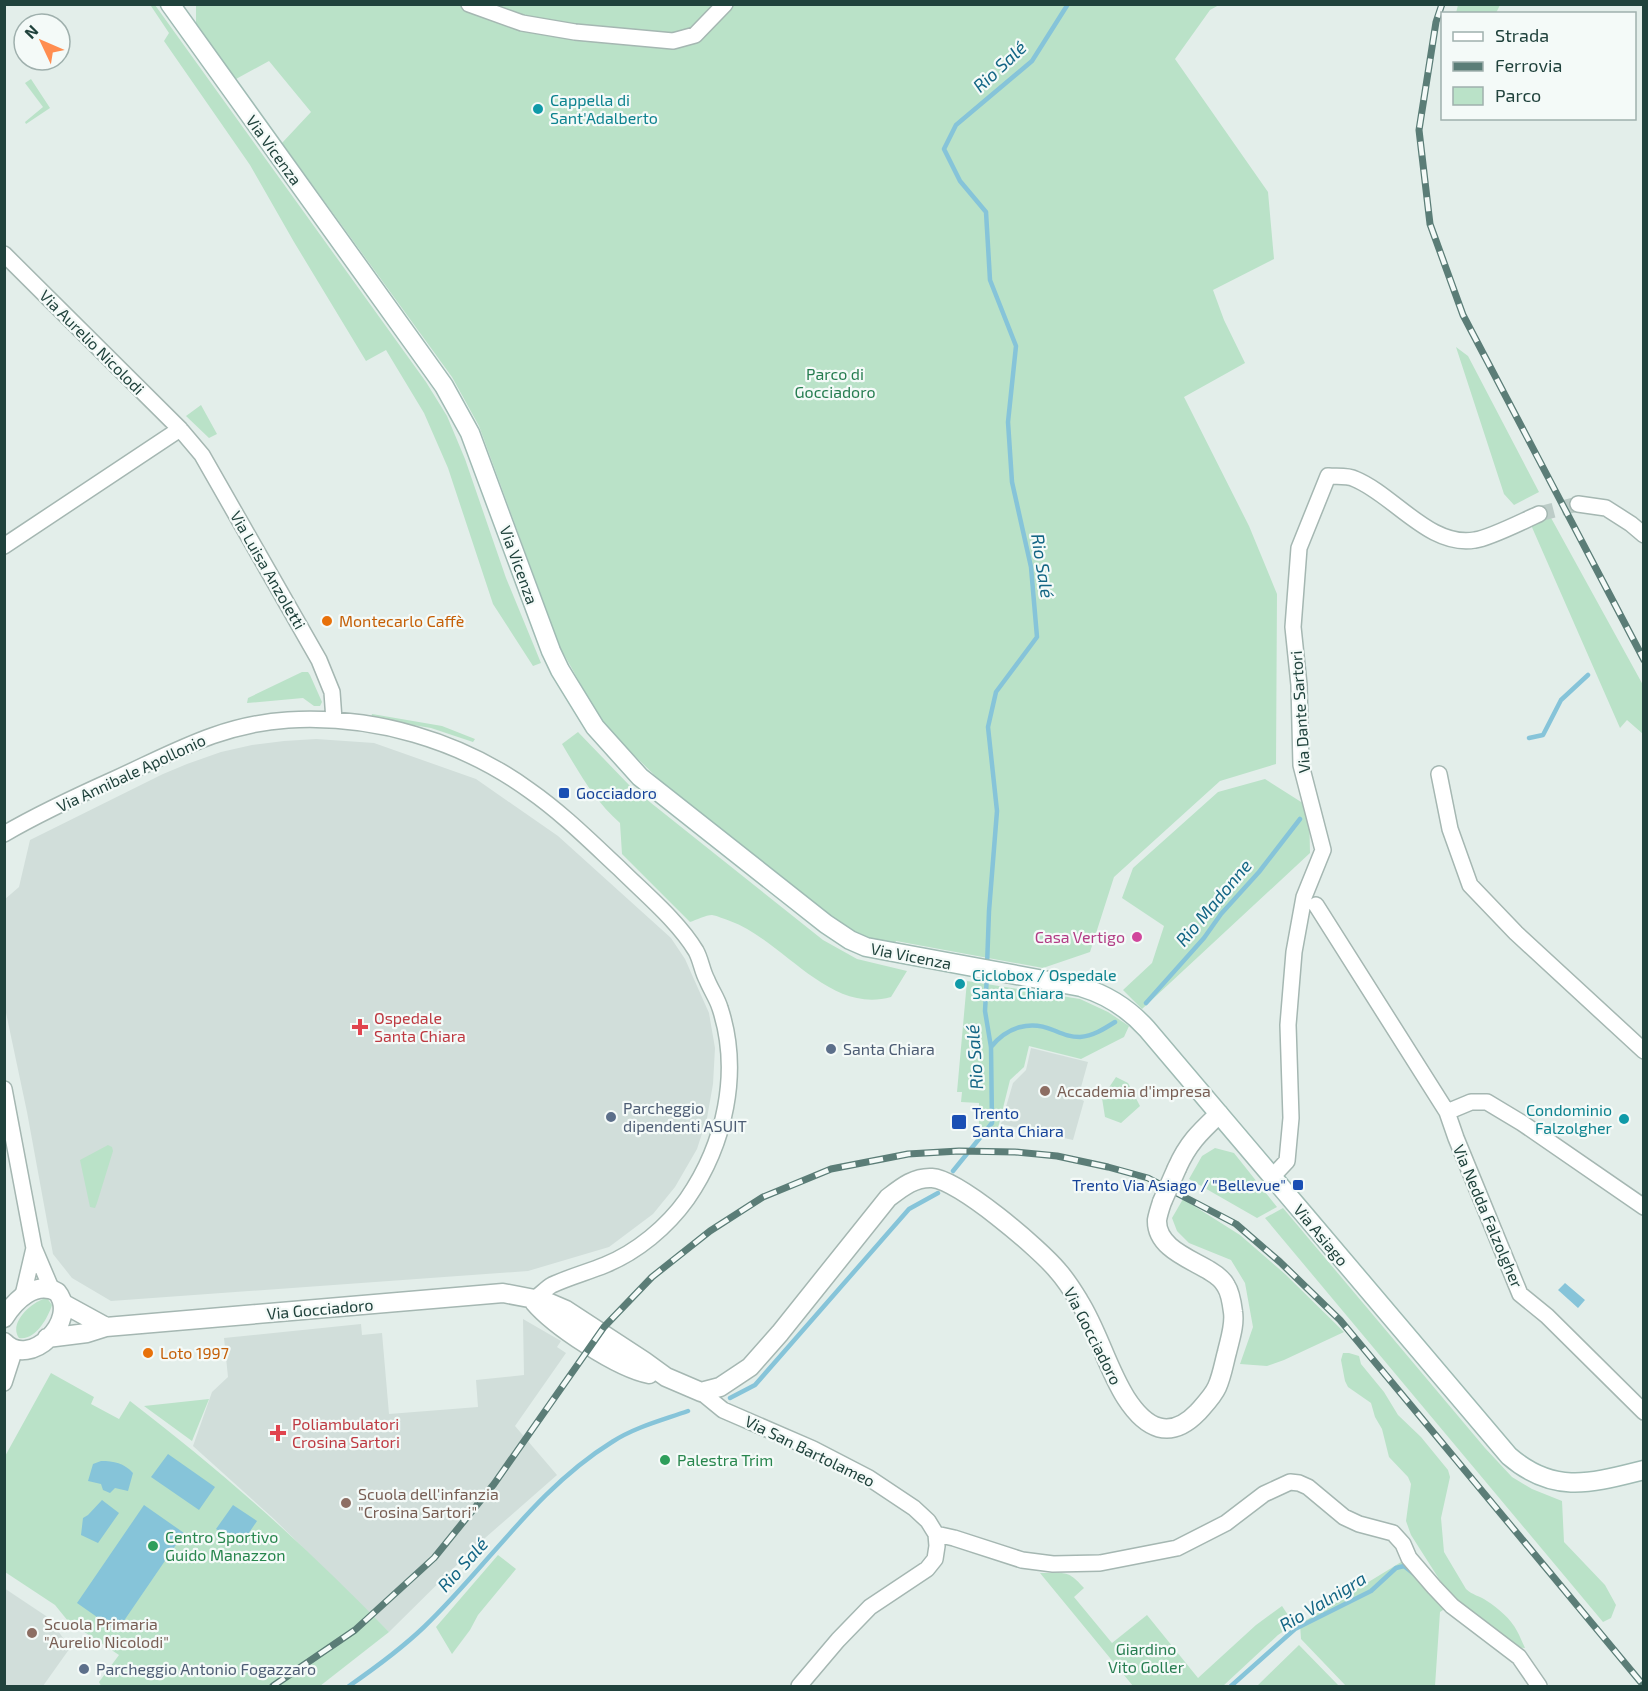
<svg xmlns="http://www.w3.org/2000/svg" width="1648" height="1691" font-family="'Exo 2',sans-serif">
<rect width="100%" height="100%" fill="#e3eeea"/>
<!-- built -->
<path fill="#d1deda" d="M 316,739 L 374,743 L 476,779 L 558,836 L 671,938 L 685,959 L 709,1013 L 715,1048 L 713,1084 L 707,1118 L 697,1149 L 675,1187 L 653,1214 L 609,1247 L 528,1271 L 111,1301 L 72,1278 L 53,1254 L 27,1112 L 5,1008 L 4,900 L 19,887 L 30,840 L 163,774 L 187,764 L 221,752 L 252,745 L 284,741 Z
M 1031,1048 L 1088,1062 L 1078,1098 L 1084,1101 L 1073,1140 L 1001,1124 L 1013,1083 L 1026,1070 Z
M 523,1319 L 561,1341 L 557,1347 L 566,1353 L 515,1426 L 557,1475 L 477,1545 L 389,1632 L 274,1519 L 193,1446 L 212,1392 L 228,1377 L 224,1338 L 361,1324 L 362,1335 L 382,1333 L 389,1414 L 478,1407 L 476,1380 L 524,1375 Z
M 4,1588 L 49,1618 L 70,1648 L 43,1686 L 5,1686 Z"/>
<!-- green -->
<path fill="#bae2c8" d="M 152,5 L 155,5 L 426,382 L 447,416 L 465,459 L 506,578 L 541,663 L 533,666 L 493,604 L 448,468 L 424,413 L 386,350 L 366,361 L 294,242 L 250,165 L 164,41 L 169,33 L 151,6 Z
M 196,5 L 1219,5 L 1210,10 L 1175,59 L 1268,192 L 1274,259 L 1213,290 L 1224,320 L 1245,363 L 1184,397 L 1249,526 L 1277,594 L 1276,764 L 1220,781 L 1114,877 L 1090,952 L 1043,968 L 896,941 L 893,949 L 876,944 L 833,918 L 677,797 L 603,725 L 560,647 L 479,426 L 452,377 L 282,143 L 311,112 L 269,61 L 236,79 L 196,25 Z
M 1458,5 L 1458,4 L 1500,5 L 1496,13 L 1456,13 Z
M 31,79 L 50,108 L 26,124 L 25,122 L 43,107 L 25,83 Z
M 1456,347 L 1468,356 L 1539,492 L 1514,505 L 1504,494 Z
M 201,405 L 217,434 L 209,438 L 186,416 Z
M 1550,516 L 1643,685 L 1643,734 L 1627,720 L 1620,728 L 1531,525 Z
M 302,672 L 308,672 L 310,675 L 322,702 L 320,706 L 314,706 L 303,698 L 247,703 L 248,698 Z
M 372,714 L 442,726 L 475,739 L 473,742 L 431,728 L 371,718 Z
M 578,732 L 631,787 L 823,940 L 857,959 L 907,971 L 891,997 C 829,1015 783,940 730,921 C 724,919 718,916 712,915 C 706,915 696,920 690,922 L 622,854 L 620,823 C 594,800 580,774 562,744 Z
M 1265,779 L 1309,807 L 1310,853 L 1142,1009 L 1123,990 L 1152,963 L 1164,926 L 1122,898 L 1133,868 L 1218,792 Z
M 967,981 L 1080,999 L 1108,1012 L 1129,1026 L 1124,1037 L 1081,1059 L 1029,1046 L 1024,1067 L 1010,1080 L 998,1128 L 979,1127 L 979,1103 L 961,1102 L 962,1092 L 957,1092 Z
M 1116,1077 L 1128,1083 L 1140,1106 L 1121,1123 L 1105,1117 L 1102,1098 Z
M 108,1145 L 112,1147 L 113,1151 L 97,1203 L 95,1208 L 90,1207 L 80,1160 Z
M 1215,1148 L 1234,1153 L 1277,1207 L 1257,1218 L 1189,1179 L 1202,1156 Z
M 1183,1199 L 1240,1235 L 1285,1274 L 1344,1332 L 1284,1360 L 1267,1366 L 1240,1364 L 1253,1327 L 1245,1283 L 1231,1260 L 1189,1243 L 1177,1231 L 1172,1218 Z
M 1283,1208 L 1485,1448 L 1512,1477 L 1532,1489 L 1562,1501 L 1564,1542 L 1605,1585 L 1616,1605 L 1611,1618 L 1603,1622 L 1265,1218 Z
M 47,1298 L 52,1305 C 48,1318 35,1341 19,1338 C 8,1323 32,1301 47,1298 Z
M 1343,1353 L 1349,1353 L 1359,1356 L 1361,1364 L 1384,1392 L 1398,1415 L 1421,1437 L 1448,1470 L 1450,1477 L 1441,1518 L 1444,1552 L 1466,1589 C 1472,1595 1480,1596 1487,1601 C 1498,1608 1511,1619 1517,1631 C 1520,1636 1522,1642 1525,1648 C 1508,1648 1501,1628 1485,1625 L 1448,1593 L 1411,1535 L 1406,1521 L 1411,1484 L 1408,1477 L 1389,1457 L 1382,1429 L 1375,1417 L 1371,1403 L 1348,1387 L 1345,1381 L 1341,1360 Z
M 51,1373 L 94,1397 L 91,1404 L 119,1419 L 130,1401 C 224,1473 307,1547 389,1632 L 320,1686 L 101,1686 L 99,1682 L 119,1655 L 68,1621 L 55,1605 L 5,1572 L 4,1458 Z
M 209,1399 L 192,1441 L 144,1406 Z
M 498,1555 L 516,1569 L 478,1615 L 470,1630 L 452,1654 L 436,1627 Z
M 1406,1559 L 1449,1606 L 1440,1612 L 1435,1686 L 1346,1686 L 1301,1639 L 1300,1624 Z
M 1040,1573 C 1064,1574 1067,1568 1084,1588 L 1074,1597 L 1112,1643 L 1147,1615 L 1198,1678 L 1256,1625 L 1282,1606 L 1294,1624 L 1278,1635 L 1223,1686 L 1133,1686 Z
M 1299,1645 L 1339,1686 L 1257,1686 Z"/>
<!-- water -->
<path fill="#86c4d9" d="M 1565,1283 L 1585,1300 L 1578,1308 L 1558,1290 Z
M 168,1454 L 215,1487 L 199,1510 L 151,1477 Z
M 101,1461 C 114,1461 124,1463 133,1473 L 128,1491 L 115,1488 L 110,1493 L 103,1490 L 101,1484 L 88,1481 L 93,1464 Z
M 102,1500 L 119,1513 L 98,1543 L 81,1535 L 83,1518 L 88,1515 Z
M 144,1505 L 184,1533 L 117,1631 L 77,1603 Z
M 233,1505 L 257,1521 L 240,1546 L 216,1529 Z"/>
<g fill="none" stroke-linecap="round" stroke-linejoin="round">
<!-- stream -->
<path stroke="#86c4d9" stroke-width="4.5" d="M 1529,738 L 1543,735 L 1561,700 L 1588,675
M 987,966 L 989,911 L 997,811 L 988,727 L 996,692 L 1037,637 L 1031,567 L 1012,482 L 1008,422 L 1016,346 L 990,280 L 986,212 L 960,181 L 944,149 L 956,125 L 1032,61 L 1068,4
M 1146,1003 L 1204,938 L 1221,914 L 1259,872 L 1300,819
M 991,1047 C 1007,1027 1030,1020 1053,1030 C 1063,1034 1069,1037 1080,1037 C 1093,1036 1104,1029 1115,1022
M 953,1171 L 992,1123 L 991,1047 L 985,1011 L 987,974
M 730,1398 L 755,1385 L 909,1209 L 938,1193
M 349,1686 C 375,1668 401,1649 424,1627 C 488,1566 536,1489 612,1442 C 635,1427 663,1420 688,1411
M 1231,1686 L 1295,1629 L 1371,1591 L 1396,1568 L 1404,1566 L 1414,1574"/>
<!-- minor-tunnel -->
<path stroke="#bcccc7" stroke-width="15" stroke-dasharray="15 8" stroke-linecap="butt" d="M 1539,514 L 1578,504"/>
<!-- minor casing -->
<g stroke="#a5b7b2" stroke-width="18">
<path id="minor" d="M 469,4 L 522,23 L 575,32 L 673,41 L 695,35 L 725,4
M 4,254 L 180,429 L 202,455 L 319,660 L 332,692 L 334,720
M 1578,504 L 1606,508 L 1631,524 L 1644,535
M 4,546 L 180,429
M 1439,774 L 1450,829 L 1470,885 L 1516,933 L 1644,1051
M 4,834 C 40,813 79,795 117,778 C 174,752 222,724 288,720 C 373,715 460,740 529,790 C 562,813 590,841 619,868 C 644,893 678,921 696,951 C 701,960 702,971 707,980 C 711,990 717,998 720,1008 C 741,1072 725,1144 687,1199 C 667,1227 637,1252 605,1265 C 588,1272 569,1277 552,1285 C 545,1289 540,1296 532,1300
M 1316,905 L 1447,1112 L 1456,1138 L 1520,1294 L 1547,1316 L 1644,1412
M 4,1089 L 34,1248 L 51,1288
M 1447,1112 L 1471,1102 L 1487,1102 L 1522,1123 L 1644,1207
M 1272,1177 L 1287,1161 L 1291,1118 L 1288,1025 L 1294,952 L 1304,897 L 1323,850 L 1301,765 L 1299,685 L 1293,627 L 1299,548 L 1328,476 C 1336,477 1347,475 1355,479 C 1394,495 1430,548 1475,540 C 1490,538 1523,521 1539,514
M 23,1295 L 34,1248
M 4,1383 L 15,1349
M 701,1392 L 723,1410 L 813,1449 L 869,1478 L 914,1508 L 928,1521 L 936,1534 L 937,1546 L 935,1559 L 927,1569 L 870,1607 L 838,1640 L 799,1686
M 936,1534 L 954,1538 L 1022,1560 L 1053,1564 L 1100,1563 L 1177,1548 L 1226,1523 L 1264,1494 L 1290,1482 L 1299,1483 L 1308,1487 L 1344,1517 L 1359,1524 L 1393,1533 L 1403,1544 L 1409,1558 L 1434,1587 L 1452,1606 L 1519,1657 L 1539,1686"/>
</g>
<!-- tertiary casing -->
<g stroke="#a5b7b2" stroke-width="21">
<path id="tertiary" d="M 1177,1168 C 1188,1143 1200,1132 1219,1114
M 534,1302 C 554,1326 618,1368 649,1374
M 64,1304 L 106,1327
M 4,1318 C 15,1300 36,1280 57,1292 C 80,1320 30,1370 4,1342
M 47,1338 L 87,1333 L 106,1327 L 503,1293 L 545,1301 L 566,1310 L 644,1361 L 666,1377 L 701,1392 L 720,1387 L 750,1367 L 780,1333 L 888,1198 C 901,1188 914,1177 932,1178 C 958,1179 1040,1249 1058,1271 C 1066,1280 1073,1291 1079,1301 C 1098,1331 1107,1368 1126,1398 C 1146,1429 1170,1441 1198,1412 C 1205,1404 1213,1396 1217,1387 C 1222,1376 1224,1363 1227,1352 C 1230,1339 1235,1325 1233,1312 C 1232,1304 1230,1292 1226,1286 C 1223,1280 1215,1274 1210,1271 C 1191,1259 1156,1248 1157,1220 C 1158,1214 1160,1208 1162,1202"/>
</g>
<!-- secondary casing -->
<g stroke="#a0bbb4" stroke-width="21">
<path id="secondary" d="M 170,4 L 424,358 L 444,386 L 470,433 L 551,651 L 560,670 L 595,727 L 640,777 L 826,924 L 850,940 L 866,947 L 1081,987 C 1108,995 1129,1009 1147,1029 L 1509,1456 C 1554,1495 1592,1483 1644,1470"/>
</g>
<!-- minor -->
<use href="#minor" stroke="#fff" stroke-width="15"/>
<!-- tertiary -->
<use href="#tertiary" stroke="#fff" stroke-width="18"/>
<!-- secondary -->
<use href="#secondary" stroke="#fff" stroke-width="18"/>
<!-- rail casing -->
<g stroke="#5b7d77" stroke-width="7">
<path id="rail" d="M 1442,4 L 1436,22 L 1419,130 L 1430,224 L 1463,315 L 1644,660
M 273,1686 L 355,1630 L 434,1558 L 494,1484 L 604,1327 L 652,1277 L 710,1231 L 763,1197 L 831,1169 L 908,1154 L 959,1151 L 1015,1152 L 1057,1156 L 1108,1167 L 1148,1178 L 1236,1224 L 1280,1262 L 1340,1320 L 1644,1686"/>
</g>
<!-- rail -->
<use href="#rail" stroke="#f4faf8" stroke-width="4.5" stroke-dasharray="14" stroke-linecap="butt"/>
<!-- tertiary-bridge casing -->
<g stroke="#a5b7b2" stroke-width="21" stroke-linecap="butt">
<path id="tertiary-bridge" d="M 1162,1202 L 1177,1168"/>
</g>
<!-- tertiary-bridge -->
<use href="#tertiary-bridge" stroke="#fff" stroke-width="18"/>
</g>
<!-- markers -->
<g fill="#0f9aa8" stroke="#f4faf8" stroke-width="2">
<circle cx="538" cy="109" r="6"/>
<circle cx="960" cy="984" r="6"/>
<circle cx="1624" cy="1119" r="6"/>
</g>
<g fill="#e8710a" stroke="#f4faf8" stroke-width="2">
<circle cx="327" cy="621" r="6"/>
<circle cx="148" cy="1353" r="6"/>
</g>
<g fill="#1a4fb4" stroke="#f4faf8" stroke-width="2">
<rect x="558" y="787" width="12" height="12" rx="3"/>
<rect x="951" y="1114" width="16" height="16" rx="3"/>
<rect x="1292" y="1179" width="12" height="12" rx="3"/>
</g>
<circle fill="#d1479c" stroke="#f4faf8" stroke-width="2" cx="1137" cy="937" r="6"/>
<g fill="#e0444e" stroke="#f4faf8" stroke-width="2">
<path d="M357 1018h6v6h6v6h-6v6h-6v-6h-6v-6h6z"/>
<path d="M275 1424h6v6h6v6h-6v6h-6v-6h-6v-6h6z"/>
</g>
<g fill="#5c6f8a" stroke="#f4faf8" stroke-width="2">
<circle cx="831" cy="1049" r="6"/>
<circle cx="611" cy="1117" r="6"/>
<circle cx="84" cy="1669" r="6"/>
</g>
<g fill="#8d6e63" stroke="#f4faf8" stroke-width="2">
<circle cx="1045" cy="1091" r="6"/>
<circle cx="346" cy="1503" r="6"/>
<circle cx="32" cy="1633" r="6"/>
</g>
<g fill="#2e9e5b" stroke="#f4faf8" stroke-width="2">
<circle cx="665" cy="1460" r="6"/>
<circle cx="153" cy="1546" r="6"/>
</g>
<g text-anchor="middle" stroke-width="4.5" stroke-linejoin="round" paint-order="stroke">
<!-- culture labels -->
<g font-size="16" fill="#0d838f" stroke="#f4faf8" text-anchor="start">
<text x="550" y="106">Cappella di<tspan x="550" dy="18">Sant'Adalberto</tspan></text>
<text x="972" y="981">Ciclobox / Ospedale<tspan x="972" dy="18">Santa Chiara</tspan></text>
<text x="1612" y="1116" text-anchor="end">Condominio<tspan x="1612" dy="18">Falzolgher</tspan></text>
</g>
<!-- street labels -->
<g font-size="16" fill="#20423c" stroke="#f4faf8">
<text transform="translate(274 150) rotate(54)" y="6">Via Vicenza</text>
<text transform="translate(92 342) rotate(45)" y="6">Via Aurelio Nicolodi</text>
<text transform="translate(519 565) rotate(70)" y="6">Via Vicenza</text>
<text transform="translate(268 570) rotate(60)" y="6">Via Luisa Anzoletti</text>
<text transform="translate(1300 712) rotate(-94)" y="6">Via Dante Sartori</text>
<text transform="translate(131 773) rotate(-25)" y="6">Via Annibale Apollonio</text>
<text transform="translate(911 956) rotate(11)" y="6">Via Vicenza</text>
<text transform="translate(1488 1216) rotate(67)" y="6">Via Nedda Falzolgher</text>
<text transform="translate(1321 1235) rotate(50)" y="6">Via Asiago</text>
<text transform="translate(320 1309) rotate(-5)" y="6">Via Gocciadoro</text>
<text transform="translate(1093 1336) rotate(63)" y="6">Via Gocciadoro</text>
<text transform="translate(810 1451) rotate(26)" y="6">Via San Bartolameo</text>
</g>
<!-- park labels -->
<g font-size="16" fill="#267d50" stroke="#f4faf8">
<text x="835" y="380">Parco di<tspan x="835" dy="18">Gocciadoro</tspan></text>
<text x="1146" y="1655">Giardino<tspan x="1146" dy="18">Vito Goller</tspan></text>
</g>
<!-- food labels -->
<g font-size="16" fill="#c56008" stroke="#f4faf8" text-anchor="start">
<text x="339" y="627">Montecarlo Caffè</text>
<text x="160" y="1359">Loto 1997</text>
</g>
<!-- transit labels -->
<g font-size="16" fill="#164399" stroke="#f4faf8" text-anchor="start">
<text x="576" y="799">Gocciadoro</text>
<text x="972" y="1119">Trento<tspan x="972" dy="18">Santa Chiara</tspan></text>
<text x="1286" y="1191" text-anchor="end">Trento Via Asiago / "Bellevue"</text>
</g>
<!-- hotel labels -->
<g font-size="16" fill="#b23c85" stroke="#f4faf8" text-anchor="end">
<text x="1125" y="943">Casa Vertigo</text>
</g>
<!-- health labels -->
<g font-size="16" fill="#be3a42" stroke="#f4faf8" text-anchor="start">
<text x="374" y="1024">Ospedale<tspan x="374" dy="18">Santa Chiara</tspan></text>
<text x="292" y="1430">Poliambulatori<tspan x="292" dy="18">Crosina Sartori</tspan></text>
</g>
<!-- service labels -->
<g font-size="16" fill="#4e5e75" stroke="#f4faf8" text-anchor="start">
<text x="843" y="1055">Santa Chiara</text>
<text x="623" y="1114">Parcheggio<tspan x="623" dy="18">dipendenti ASUIT</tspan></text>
<text x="96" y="1675">Parcheggio Antonio Fogazzaro</text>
</g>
<!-- education labels -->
<g font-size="16" fill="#785e54" stroke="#f4faf8" text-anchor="start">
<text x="1057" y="1097">Accademia d'impresa</text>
<text x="358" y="1500">Scuola dell'infanzia<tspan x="358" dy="18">"Crosina Sartori"</tspan></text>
<text x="44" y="1630">Scuola Primaria<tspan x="44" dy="18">"Aurelio Nicolodi"</tspan></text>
</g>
<!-- leisure labels -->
<g font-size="16" fill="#27864d" stroke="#f4faf8" text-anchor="start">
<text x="677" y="1466">Palestra Trim</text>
<text x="165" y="1543">Centro Sportivo<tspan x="165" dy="18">Guido Manazzon</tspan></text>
</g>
<!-- water labels -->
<g font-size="18" font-style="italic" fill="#146685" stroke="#f4faf8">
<text transform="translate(1000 67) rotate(-43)" y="6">Rio Salé</text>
<text transform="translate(1042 566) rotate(81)" y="6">Rio Salé</text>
<text transform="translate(1214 903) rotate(-50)" y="6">Rio Madonne</text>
<text transform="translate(975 1057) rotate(-94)" y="6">Rio Salé</text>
<text transform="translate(463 1565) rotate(-48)" y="6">Rio Salé</text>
<text transform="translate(1323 1602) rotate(-31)" y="6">Rio Valnigra</text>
</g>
</g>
<!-- border -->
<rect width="1648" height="1691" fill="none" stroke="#20423c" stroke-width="12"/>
<!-- legend -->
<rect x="1441" y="12" width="195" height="108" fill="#f4faf8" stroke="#9fb0ad" stroke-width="1.5"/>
<rect x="1453" y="32" width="30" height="9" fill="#ffffff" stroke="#9fb0ad" stroke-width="1.5"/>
<text x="1495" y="42" font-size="18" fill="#20423c">Strada</text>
<rect x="1453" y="62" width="30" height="9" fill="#5b7d77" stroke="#9fb0ad" stroke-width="1.5"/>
<text x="1495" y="72" font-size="18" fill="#20423c">Ferrovia</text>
<rect x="1453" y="87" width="30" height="18" fill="#bae2c8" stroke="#9fb0ad" stroke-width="1.5"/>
<text x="1495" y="102" font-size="18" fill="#20423c">Parco</text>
<!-- north arrow -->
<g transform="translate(42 42) rotate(314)"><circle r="28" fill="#f4faf8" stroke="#9fb0ad" stroke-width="1.5"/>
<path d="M0-4.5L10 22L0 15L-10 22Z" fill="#ff8d50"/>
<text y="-9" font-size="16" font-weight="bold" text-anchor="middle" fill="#20423c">N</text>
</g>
</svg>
